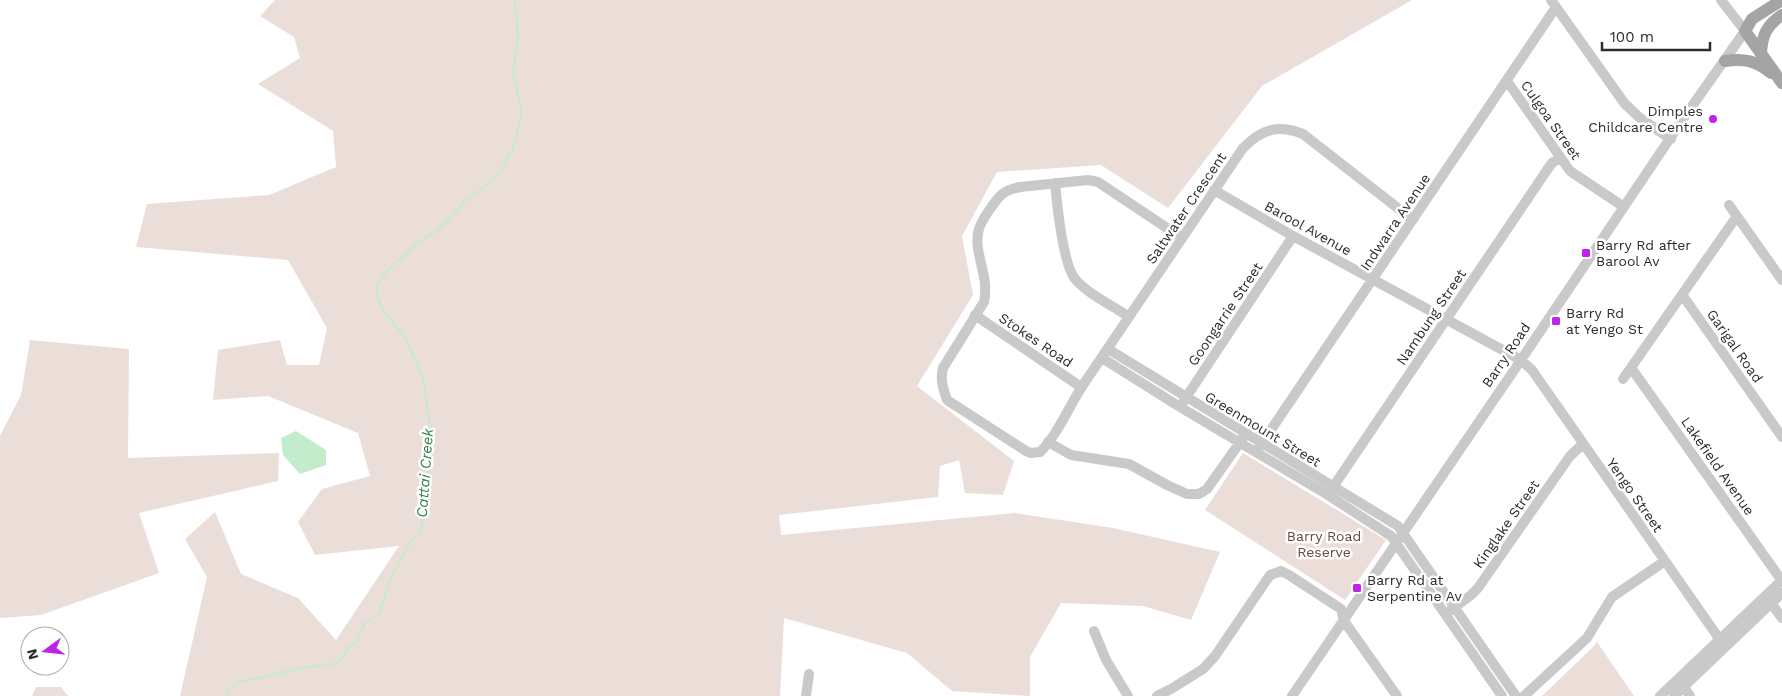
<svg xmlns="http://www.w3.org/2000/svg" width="1782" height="696" font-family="'Work Sans',sans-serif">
<rect width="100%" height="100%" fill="#fff"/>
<!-- green -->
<path fill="#ebded8" d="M 275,0 L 1412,0 L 1262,86 L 1168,208 L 1101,165 L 997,172 L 962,236 L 973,295 L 917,386 L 1014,461 L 1003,495 L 965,493 L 959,460 L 940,466 L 938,497 L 779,515 L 781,535 L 1015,513 L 1113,528 L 1220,552 L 1191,620 L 1143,606 L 1061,603 L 1030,657 L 1030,696 L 952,691 L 907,653 L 784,618 L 780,696 L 180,696 L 207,577 L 185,539 L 215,512 L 241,574 L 298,598 L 336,640 L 399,546 L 315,555 L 298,522 L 322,489 L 370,476 L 358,433 L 268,396 L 213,400 L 218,350 L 280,340 L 287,365 L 319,365 L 327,328 L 288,260 L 136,247 L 147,204 L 269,195 L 336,167 L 333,131 L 258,84 L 300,58 L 294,37 L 260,16 Z
M 30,340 L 129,349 L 128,458 L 279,453 L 278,481 L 139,513 L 159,573 L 41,615 L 0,618 L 0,436 L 21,395 Z
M 1243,453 L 1386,540 L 1345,600 L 1205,510 Z
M 1597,642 L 1634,696 L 1542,696 L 1593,647 Z
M 36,687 L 61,687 L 68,696 L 32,696 Z"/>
<!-- water -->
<path fill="#c2eccc" d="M 296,431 L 326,450 L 326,465 L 300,474 L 283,455 L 281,438 Z"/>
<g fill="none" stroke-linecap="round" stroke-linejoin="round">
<!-- stream -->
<path stroke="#c2eccc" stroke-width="2" d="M 227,696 L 230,688 L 239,682 L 302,668 L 331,665 L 341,660 L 347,649 L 357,641 L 365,623 L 379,614 L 389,582 L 411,541 L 419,534 L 425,510 L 428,477 L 427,458 L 431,432 L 423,377 L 404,336 L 383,310 L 377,296 L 377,286 L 386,272 L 417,243 L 437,231 L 449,220 L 465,201 L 484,187 L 502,169 L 513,148 L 522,113 L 513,73 L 518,36 L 515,0"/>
<!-- minor -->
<path stroke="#c9c9c9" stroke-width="10" d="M 1551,0 L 1625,104 L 1640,118 L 1671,139
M 1507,81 L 1570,171 L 1624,207
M 1055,183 C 1057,204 1063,264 1075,279 C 1089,295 1112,305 1129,317
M 1214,190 L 1293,236 L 1521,360 L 1532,370 L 1725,647
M 1729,205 L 1782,280
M 1182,238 L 1098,182 L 1088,180 L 1020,187 C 1002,191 1000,195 990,209 C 986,215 981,222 979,229 C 972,251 990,275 984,302 L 943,368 C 940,380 943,388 947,400 L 1026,451 L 1031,453 L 1040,452 C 1056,437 1070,405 1083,385 C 1137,306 1189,227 1243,148 C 1262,129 1278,124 1303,134 L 1413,220
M 1683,296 L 1782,437
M 975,315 L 1081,387
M 1108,349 L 1398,526 L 1516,696
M 1102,358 L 1180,407 L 1328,495 L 1391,536 L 1502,696
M 1632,369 L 1782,581
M 1623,379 L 1737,216
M 1183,402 L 1293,236
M 1048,442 L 1071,455 L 1129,464 L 1167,485 L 1187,494 L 1199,494 L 1207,489 L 1243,438
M 1256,452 L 1556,7
M 1331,490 L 1547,170 L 1552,163 L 1560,158
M 1771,603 L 1782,618
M 1451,610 L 1471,595 L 1478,588 L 1570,456 L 1583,444
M 1094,631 L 1106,660 L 1128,696
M 1680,682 L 1690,696
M 806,696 L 809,674
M 1157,696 L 1171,689 L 1203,669 L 1215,656 L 1270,575 L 1281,571 L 1289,575 L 1341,609 L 1344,621 L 1397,696
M 1292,696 L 1521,360 L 1683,119 L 1745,31 L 1721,0
M 1524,696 L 1587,638 L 1612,597 L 1665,561
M 1660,696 L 1782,580
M 1674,696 L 1782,593"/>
<!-- major -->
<path stroke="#a4a4a4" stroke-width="12" d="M 1745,31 L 1782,83
M 1745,31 L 1752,19 L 1782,0
M 1761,53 C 1762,35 1767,25 1782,15
M 1725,61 C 1744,58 1757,61 1771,73"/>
</g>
<!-- markers -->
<g fill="#c022ee" stroke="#fff" stroke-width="2">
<circle cx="1713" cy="119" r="5"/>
<rect x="1581" y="248" width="10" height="10" rx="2.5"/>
<rect x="1551" y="316" width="10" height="10" rx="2.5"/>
<rect x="1352" y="583" width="10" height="10" rx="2.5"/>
</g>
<g text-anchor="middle" stroke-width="5" stroke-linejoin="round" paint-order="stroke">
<!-- poi labels -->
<g font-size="14" fill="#2c2c2c" stroke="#fff" text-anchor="start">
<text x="1703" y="116" text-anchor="end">Dimples<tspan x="1703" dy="16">Childcare Centre</tspan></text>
<text x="1596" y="250">Barry Rd after<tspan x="1596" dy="16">Barool Av</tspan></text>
<text x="1566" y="318">Barry Rd<tspan x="1566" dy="16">at Yengo St</tspan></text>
<text x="1367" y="585">Barry Rd at<tspan x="1367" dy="16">Serpentine Av</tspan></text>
</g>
<!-- street labels -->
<g font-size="14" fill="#2c2c2c" stroke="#fff">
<text transform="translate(1551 120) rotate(55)" y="5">Culgoa Street</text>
<text transform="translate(1186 208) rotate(-56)" y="5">Saltwater Crescent</text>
<text transform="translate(1395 222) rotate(-56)" y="5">Indwarra Avenue</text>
<text transform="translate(1308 228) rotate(29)" y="5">Barool Avenue</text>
<text transform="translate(1225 314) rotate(-56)" y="5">Goongarrie Street</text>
<text transform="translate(1431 317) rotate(-56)" y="5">Nambung Street</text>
<text transform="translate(1036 340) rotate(34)" y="5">Stokes Road</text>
<text transform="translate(1735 346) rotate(55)" y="5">Garigal Road</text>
<text transform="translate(1506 355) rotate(-56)" y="5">Barry Road</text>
<text transform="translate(1263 429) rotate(31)" y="5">Greenmount Street</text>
<text transform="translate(1718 466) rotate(55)" y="5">Lakefield Avenue</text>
<text transform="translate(1635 495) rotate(55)" y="5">Yengo Street</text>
<text transform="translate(1506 524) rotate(-55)" y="5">Kinglake Street</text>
</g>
<!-- park labels -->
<g font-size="14" fill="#694a37" stroke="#fff">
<text x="1324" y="541">Barry Road<tspan x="1324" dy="16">Reserve</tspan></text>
</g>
<!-- water labels -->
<g font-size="15" font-style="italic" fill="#328446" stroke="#fff">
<text transform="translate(425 473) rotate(-86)" y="5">Cattai Creek</text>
</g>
</g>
<!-- north arrow -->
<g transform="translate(45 651) rotate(255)"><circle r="24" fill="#ffffff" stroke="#ababab"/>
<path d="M0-4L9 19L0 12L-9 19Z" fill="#c022ee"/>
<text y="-8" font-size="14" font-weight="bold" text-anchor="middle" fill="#2c2c2c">N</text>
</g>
<!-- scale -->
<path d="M1602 42v8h108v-8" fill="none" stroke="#2c2c2c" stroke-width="2.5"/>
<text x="1610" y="42" font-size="15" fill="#2c2c2c" stroke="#ffffff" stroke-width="4" paint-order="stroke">100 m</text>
</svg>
